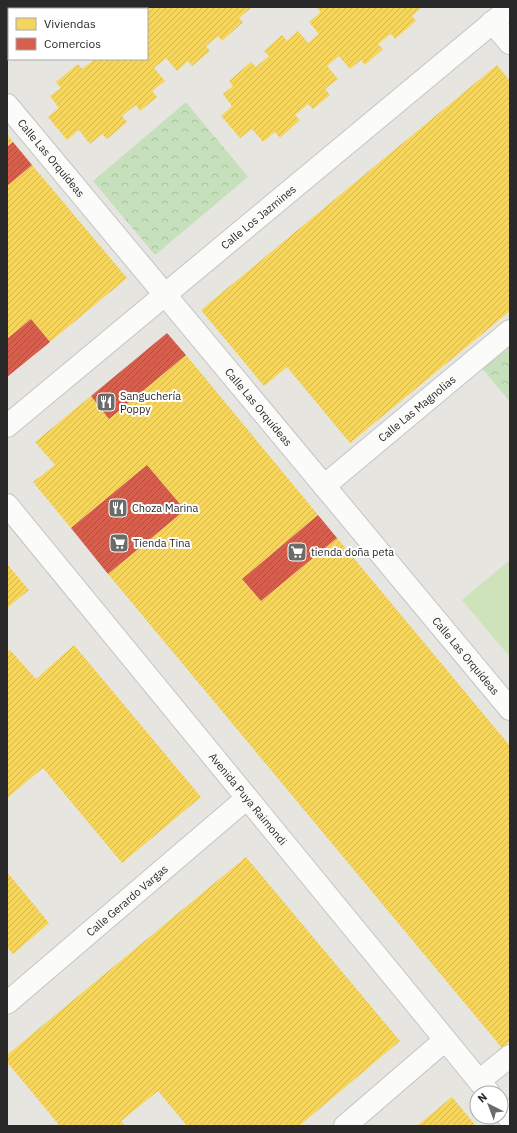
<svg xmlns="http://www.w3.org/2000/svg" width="517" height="1133" font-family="'IBM Plex Sans',sans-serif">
<defs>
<pattern id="forest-crowns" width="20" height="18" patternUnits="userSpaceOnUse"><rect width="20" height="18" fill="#c6e0bc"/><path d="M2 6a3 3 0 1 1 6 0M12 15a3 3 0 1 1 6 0" fill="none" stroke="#aac0a2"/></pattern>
<pattern id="homes-hatch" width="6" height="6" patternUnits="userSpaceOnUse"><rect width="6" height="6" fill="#f6d55c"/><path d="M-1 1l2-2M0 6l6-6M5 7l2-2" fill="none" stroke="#d3b750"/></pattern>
<pattern id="shops-hatch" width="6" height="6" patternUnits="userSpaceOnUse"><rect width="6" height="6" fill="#d6604d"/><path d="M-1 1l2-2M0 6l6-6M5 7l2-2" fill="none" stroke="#ae4f40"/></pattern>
</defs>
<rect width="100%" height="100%" fill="#e6e5e0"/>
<!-- forest -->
<path fill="url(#forest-crowns)" d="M 186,102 L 248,177 L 155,255 L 93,181 Z
M 510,341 L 510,402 L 480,366 Z"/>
<!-- pitch -->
<path fill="#cfe3ba" d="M 510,560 L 510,657 L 462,600 Z"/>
<!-- homes -->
<path fill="url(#homes-hatch)" d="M 7,7 L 38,7 L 36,9 L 14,9 L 13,8 L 9,9 L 9,11 L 7,13 Z
M 145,7 L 252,7 L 239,18 L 243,22 L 222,41 L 218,36 L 206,46 L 210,51 L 192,66 L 188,61 L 177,71 L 166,58 L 154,68 L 165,81 L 152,91 L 157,97 L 140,111 L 136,105 L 122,116 L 127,122 L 107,139 L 102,134 L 90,144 L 79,130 L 67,140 L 48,117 L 59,108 L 50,96 L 61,88 L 56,82 L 78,64 L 82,69 L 95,59 L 147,59 L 148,14 L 147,9 L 142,9 Z
M 316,7 L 422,7 L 412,16 L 416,21 L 395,39 L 391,34 L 378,44 L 383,49 L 365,65 L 361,60 L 350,69 L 339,56 L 327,66 L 338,79 L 325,89 L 330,95 L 313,109 L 308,104 L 295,115 L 300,120 L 280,138 L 275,132 L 263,142 L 252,129 L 240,138 L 221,116 L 232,106 L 223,94 L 233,86 L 229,81 L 251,62 L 256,67 L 269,56 L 264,51 L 282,35 L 287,41 L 298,31 L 308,43 L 319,34 L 309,22 L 321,12 Z
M 497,65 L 510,81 L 510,311 L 350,443 L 287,367 L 264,386 L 201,310 Z
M 7,134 L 13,142 L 7,147 Z
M 32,165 L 127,278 L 50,342 L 31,319 L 7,339 L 7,186 Z
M 186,355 L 318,515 L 242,579 L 261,601 L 337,538 L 510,746 L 510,1041 L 502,1048 L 108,574 L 185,510 L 147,465 L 71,528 L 33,482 L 55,465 L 35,442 L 91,396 L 109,419 Z
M 7,564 L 29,590 L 7,608 Z
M 74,645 L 201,797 L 122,863 L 43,768 L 7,798 L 7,653 L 10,650 L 36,679 Z
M 246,857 L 400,1041 L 299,1126 L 187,1126 L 158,1091 L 121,1121 L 125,1126 L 60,1126 L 7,1062 L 7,1055 Z
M 7,872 L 49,923 L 13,954 L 7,947 Z
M 452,1097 L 476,1126 L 417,1126 Z"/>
<!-- shops -->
<path fill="url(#shops-hatch)" d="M 13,142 L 32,165 L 7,186 L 7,147 Z
M 31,319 L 50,342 L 7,377 L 7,339 Z
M 167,333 L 186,355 L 109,419 L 91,396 Z
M 147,465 L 185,510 L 108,574 L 71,528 Z
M 318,515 L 337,538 L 261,601 L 242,579 Z"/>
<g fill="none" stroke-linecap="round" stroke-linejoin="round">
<!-- minor casing -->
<g stroke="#c5c4c5" stroke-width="24">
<g id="minor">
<path d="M 492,22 L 510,43"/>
<path id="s1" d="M 7,105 L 510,709"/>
<path id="s2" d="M 7,426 L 510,8"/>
<path id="s3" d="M 324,486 L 510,331"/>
<path id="s4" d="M 7,1003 L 247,798"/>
<path d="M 479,1081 L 510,1056"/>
<path d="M 345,1126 L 445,1040"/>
</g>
</g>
<!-- tertiary casing -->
<g stroke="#c5c4c5" stroke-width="24">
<g id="tertiary">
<path id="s5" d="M 7,505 L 489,1093"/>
<path d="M 501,1108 L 510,1119"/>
</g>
</g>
<!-- minor -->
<use href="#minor" stroke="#fbfbfa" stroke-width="22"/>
<!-- tertiary -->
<use href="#tertiary" stroke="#fbfbfa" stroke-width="22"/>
</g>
<!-- icons -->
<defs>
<g id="restaurant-square" transform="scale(1)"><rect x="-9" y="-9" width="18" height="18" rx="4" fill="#6b6b69" stroke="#fff"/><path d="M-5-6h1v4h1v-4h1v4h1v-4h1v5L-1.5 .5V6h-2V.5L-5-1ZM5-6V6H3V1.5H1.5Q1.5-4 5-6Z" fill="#fff"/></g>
<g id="supermarket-square" transform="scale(1)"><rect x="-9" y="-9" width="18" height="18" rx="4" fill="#6b6b69" stroke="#fff"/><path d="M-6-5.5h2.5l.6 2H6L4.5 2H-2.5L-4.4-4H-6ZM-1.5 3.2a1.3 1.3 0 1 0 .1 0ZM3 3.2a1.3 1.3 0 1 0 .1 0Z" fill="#fff"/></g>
</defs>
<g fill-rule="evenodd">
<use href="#restaurant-square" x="106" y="402"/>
<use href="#restaurant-square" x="118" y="508"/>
<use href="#supermarket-square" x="119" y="543"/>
<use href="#supermarket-square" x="297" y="552"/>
</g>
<g text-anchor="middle" stroke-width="4" stroke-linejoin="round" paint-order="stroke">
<!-- street labels -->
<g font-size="11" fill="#292929" stroke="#fff">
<text dy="4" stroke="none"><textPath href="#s1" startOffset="69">Calle Las Orquídeas</textPath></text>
<text dy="4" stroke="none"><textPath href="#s2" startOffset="327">Calle Los Jazmines</textPath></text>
<text dy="4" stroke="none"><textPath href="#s1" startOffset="393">Calle Las Orquídeas</textPath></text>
<text dy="4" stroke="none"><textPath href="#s3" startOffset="121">Calle Las Magnolias</textPath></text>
<text dy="4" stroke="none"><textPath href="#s1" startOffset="717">Calle Las Orquídeas</textPath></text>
<text dy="4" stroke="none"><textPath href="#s5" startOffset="380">Avenida Puya Raimondi</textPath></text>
<text dy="4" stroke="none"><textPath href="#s4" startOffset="158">Calle Gerardo Vargas</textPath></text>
</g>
<!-- poi labels -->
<g font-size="11" fill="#292929" stroke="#fff" text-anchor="start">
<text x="120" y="400">Sanguchería<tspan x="120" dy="13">Poppy</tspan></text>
<text x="132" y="512">Choza Marina</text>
<text x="133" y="547">Tienda Tina</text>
<text x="311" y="556">tienda doña peta</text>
</g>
</g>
<!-- border -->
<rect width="517" height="1133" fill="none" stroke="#292929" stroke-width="16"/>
<!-- legend -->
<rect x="8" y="8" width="140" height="52" fill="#ffffff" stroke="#a9a9a9"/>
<rect x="16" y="18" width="20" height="12" fill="#f6d55c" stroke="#a9a9a9"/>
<text x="44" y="28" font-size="12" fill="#292929">Viviendas</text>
<rect x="16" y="38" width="20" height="12" fill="#d6604d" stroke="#a9a9a9"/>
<text x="44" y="48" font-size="12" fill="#292929">Comercios</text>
<!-- north arrow -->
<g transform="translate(489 1105) rotate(318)"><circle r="19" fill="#ffffff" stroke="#a9a9a9"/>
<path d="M0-3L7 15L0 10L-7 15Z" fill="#6b6b69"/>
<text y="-6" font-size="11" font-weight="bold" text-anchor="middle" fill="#292929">N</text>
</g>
</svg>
